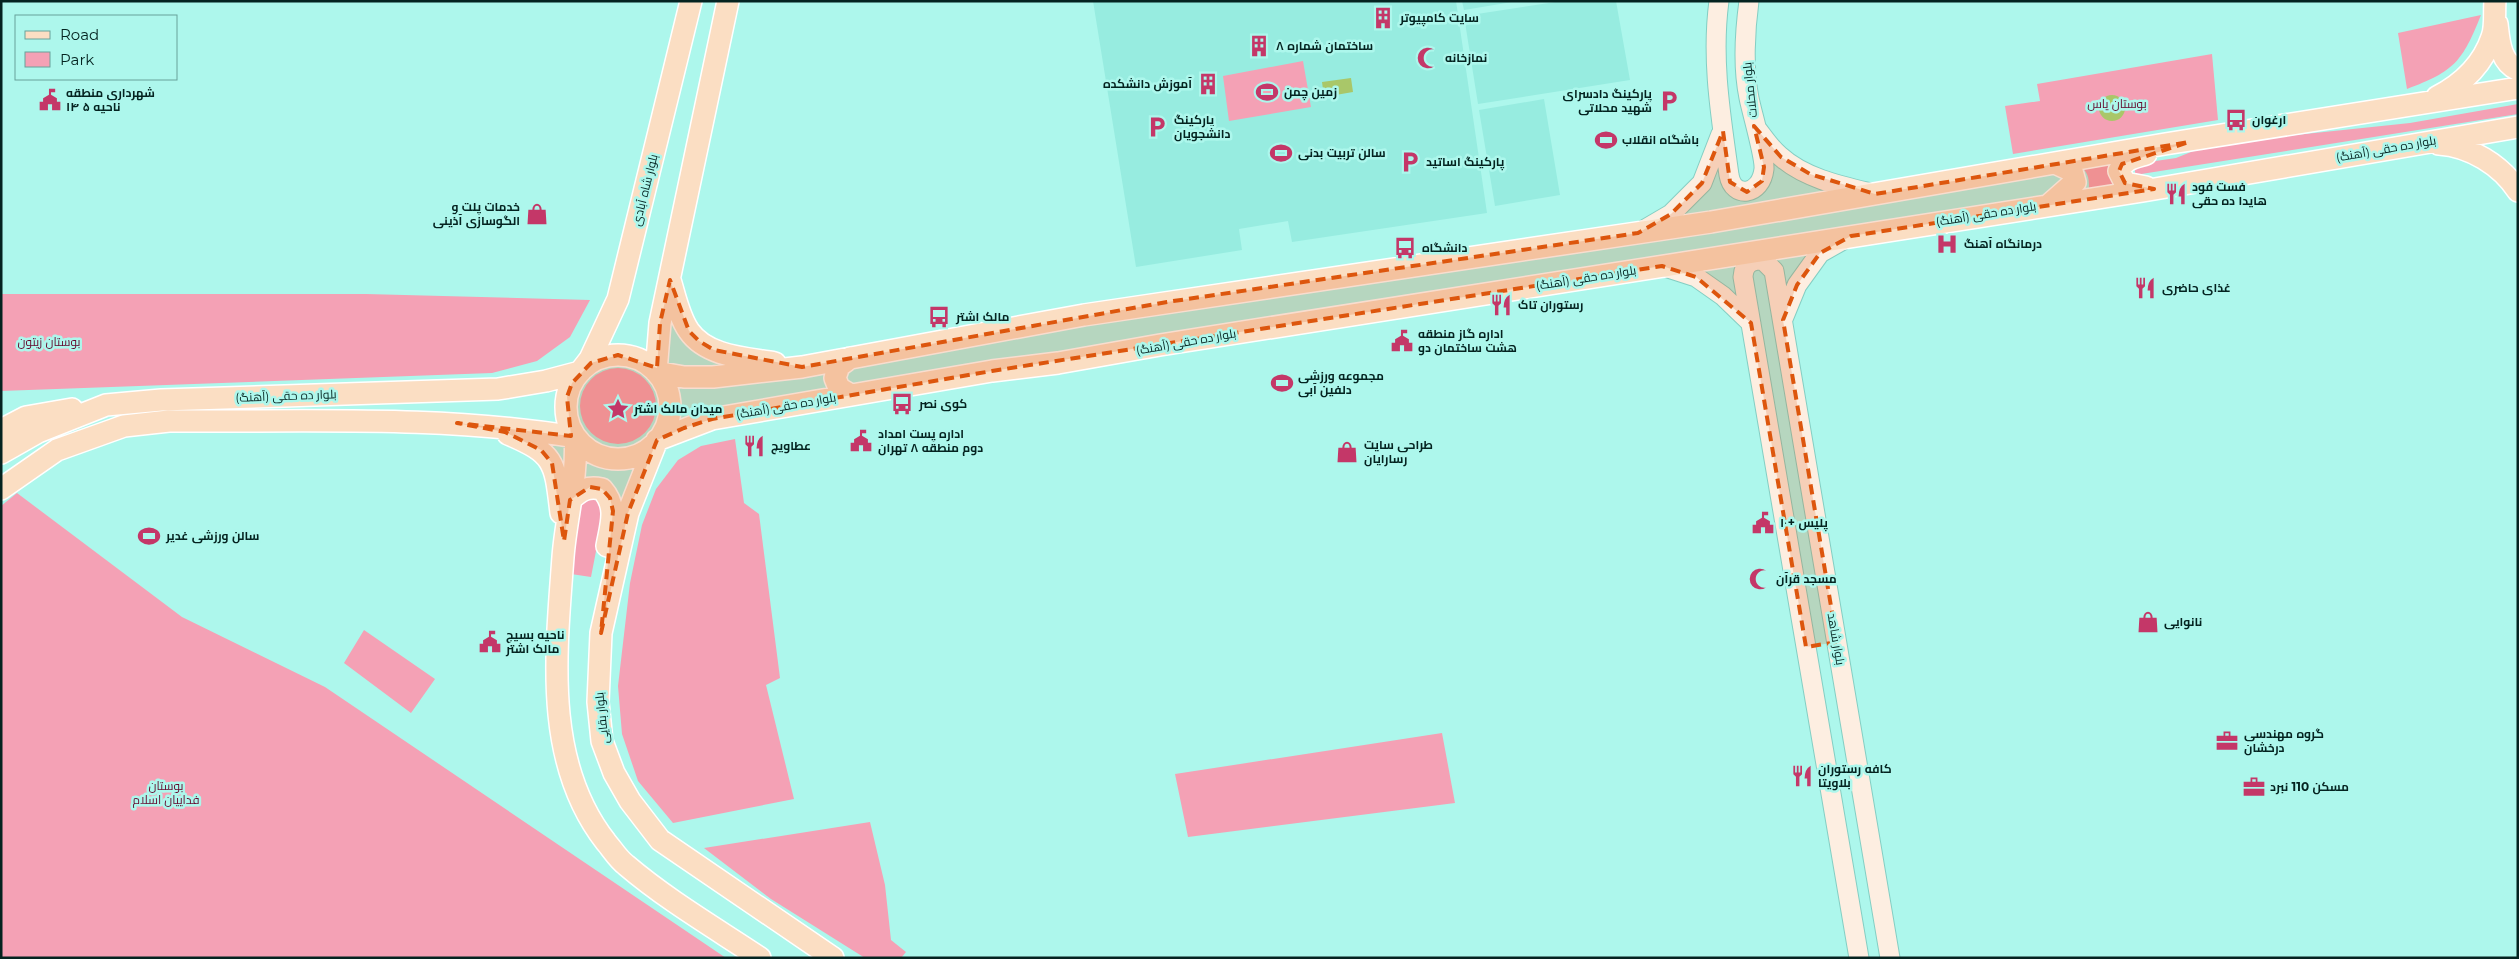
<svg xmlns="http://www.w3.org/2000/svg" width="2519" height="959" font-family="Montserrat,Cairo,sans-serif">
<rect width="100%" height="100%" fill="#adf7ec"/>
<!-- built -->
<path fill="#97ece0" d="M 1093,1 L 1456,1 L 1487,213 L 1292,242 L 1288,221 L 1239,229 L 1242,250 L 1136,267 Z
M 1462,1 L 1518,1 L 1464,10 Z
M 1562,1 L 1616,1 L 1630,80 L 1478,104 L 1464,16 Z
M 1544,99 L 1560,195 L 1495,206 L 1479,110 Z"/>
<!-- green -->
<path fill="#f4a1b5" d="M 2481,15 C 2462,62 2455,71 2407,89 L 2398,33 Z
M 2212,54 L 2218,120 L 2013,154 L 2005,106 L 2040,101 L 2037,84 Z
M 1303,61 L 1311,107 L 1229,121 L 1223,76 Z
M 2518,104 L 2518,114 L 2135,175 L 2135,168 L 2142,163 L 2176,158 L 2211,144 L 2410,123 Z
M 2117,159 L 2108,171 L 2113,183 L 2119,187 L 2082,194 L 2089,188 C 2089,177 2088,172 2079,165 Z
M 1,294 L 366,294 L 590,300 L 570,337 L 537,361 L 492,373 L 1,391 Z
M580 406a38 38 0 1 1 76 0a38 38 0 1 1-76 0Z
M 735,439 L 744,503 L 759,514 L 780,678 L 766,685 L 794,799 L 673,823 L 638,781 L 622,734 L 618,686 L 630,583 L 642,525 L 656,489 L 678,460 L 701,446 Z
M 17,493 L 182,617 L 325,687 L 726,958 L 1,958 L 1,506 Z
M 588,499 L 600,501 L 604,510 L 591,577 L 571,574 L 580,505 Z
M 364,630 L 435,679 L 411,713 L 344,663 Z
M 1442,733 L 1455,803 L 1188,837 L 1175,774 Z
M 870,822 L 885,885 L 891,940 L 906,952 L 901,958 L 865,958 L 771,899 L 704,848 Z"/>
<!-- water -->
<path fill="#a9c769" d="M 1351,78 L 1353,92 L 1324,97 L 1322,82 Z
M2099 108a13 13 0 1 1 26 0a13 13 0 1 1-26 0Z"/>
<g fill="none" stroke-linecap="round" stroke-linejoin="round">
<!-- secondary casing -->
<g stroke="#84cec3" stroke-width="21">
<path id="secondary" d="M 1719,1 C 1711,60 1721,117 1729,175 C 1733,199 1761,196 1764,169 C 1765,157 1752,113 1749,98 C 1743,69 1745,30 1749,1
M 1757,129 C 1764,138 1771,149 1780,156 C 1804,178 1841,186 1871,193
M 1642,231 L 1671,214 L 1702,183 L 1721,134
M 1662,266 L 1696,277 L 1723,296 L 1751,323
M 1783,319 L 1797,285 L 1820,253 L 1843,240
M 1859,958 L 1743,277 C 1744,263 1751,260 1763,260 L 1774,271 L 1890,958"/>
</g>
<!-- primary casing -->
<g stroke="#fff" stroke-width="24">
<path id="primary" d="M 728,1 L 660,323 L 656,372 L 684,377 L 713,377 L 802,367 L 1084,315 L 1711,222 L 2165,144 L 2518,88
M 2497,24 C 2499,41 2500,62 2518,70
M 2437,97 C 2462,84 2483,64 2492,37 C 2496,27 2494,12 2495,1
M 2439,144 C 2470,146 2501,165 2518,191
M 2146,154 C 2133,158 2124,159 2119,171 L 2125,183 L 2146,187
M 2050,204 L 2075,182 L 2072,171 L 2055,163
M 670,280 C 675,296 679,317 689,331 C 707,357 747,358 775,363
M566 407a52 52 0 1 1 104 0a52 52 0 1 1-104 0Z
M 850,358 L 839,366 L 835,378 L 839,388 L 851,395
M 1,430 L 26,417 L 72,409
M 508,434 C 556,454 555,463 561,513
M 1,453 L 38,432 L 106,405 L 161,400 L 498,389 L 546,381 L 580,372 L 590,359 L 618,299 L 691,1
M 1,489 L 57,450 L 124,426 L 169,421 C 304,422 442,415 575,437 C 578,477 566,517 563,557 C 556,653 543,762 606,842 C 612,849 618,859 626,865 C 667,900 715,928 760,958
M 570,500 C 581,490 587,486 602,489 C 618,507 611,524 607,546
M 833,958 L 660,840 L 630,801 L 614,773 L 602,741 L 598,702 L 601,633 L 628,513 L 657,440 L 712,419 L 992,371 L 1058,363 L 1160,345 L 2143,191 L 2518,127"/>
</g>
<!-- secondary -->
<use href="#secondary" stroke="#fdeee1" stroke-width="19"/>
<!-- primary -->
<use href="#primary" stroke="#fbdec3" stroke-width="21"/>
</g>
<!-- marked area -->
<path fill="#dd560d" fill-opacity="0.2" stroke="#dd560d" stroke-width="4" stroke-dasharray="10 6" stroke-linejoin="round" d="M 1754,126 L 1781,157 L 1810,174 L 1875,194 L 2189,142 L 2122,164 L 2119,171 L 2125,183 L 2154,189 L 1851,236 L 1820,253 L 1797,285 L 1783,320 L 1837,642 L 1806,647 L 1751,323 L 1696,277 L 1662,266 L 992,371 L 712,419 L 684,428 L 657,440 L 628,513 L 601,633 L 613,511 L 610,498 L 602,489 L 590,487 L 570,500 L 564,541 L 552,463 L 541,450 L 505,432 L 457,423 L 571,436 L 567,397 L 572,383 L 591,363 L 618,355 L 657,368 L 660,323 L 670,280 L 689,331 L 699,341 L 714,350 L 802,367 L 1167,302 L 1638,233 L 1671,214 L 1702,183 L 1723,131 L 1730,182 L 1747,192 L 1762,181 L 1764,167 Z"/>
<!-- icons -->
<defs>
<g id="building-bare" transform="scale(1.725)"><path d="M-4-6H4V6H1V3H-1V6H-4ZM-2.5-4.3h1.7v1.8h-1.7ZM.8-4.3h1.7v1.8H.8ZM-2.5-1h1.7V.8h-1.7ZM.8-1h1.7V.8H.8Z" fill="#c43768" stroke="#adf7ec" stroke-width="2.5" paint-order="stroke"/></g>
<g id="mosque-bare" transform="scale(1.725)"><path d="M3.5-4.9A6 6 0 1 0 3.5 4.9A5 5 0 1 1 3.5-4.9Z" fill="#c43768" stroke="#adf7ec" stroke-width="2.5" paint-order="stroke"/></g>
<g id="stadium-bare" transform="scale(1.725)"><path d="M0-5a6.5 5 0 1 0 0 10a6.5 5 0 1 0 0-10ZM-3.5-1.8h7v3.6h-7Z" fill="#c43768" stroke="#adf7ec" stroke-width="2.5" paint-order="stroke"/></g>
<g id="civic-bare" transform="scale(1.725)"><path d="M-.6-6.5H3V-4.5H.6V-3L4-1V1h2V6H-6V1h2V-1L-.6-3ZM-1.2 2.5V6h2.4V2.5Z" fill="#c43768" stroke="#adf7ec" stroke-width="2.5" paint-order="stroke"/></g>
<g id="parking-bare" transform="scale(1.725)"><path d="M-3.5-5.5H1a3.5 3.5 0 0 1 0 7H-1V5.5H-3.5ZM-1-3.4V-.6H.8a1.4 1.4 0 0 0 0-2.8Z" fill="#c43768" stroke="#adf7ec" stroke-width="2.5" paint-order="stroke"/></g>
<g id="bus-bare" transform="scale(1.725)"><path d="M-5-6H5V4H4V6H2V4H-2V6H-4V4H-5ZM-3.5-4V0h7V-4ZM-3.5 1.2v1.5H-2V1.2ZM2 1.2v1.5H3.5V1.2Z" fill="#c43768" stroke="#adf7ec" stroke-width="2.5" paint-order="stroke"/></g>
<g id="restaurant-bare" transform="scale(1.725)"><path d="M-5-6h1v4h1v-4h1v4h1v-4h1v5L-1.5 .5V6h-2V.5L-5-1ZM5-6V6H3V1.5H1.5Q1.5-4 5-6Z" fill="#c43768" stroke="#adf7ec" stroke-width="2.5" paint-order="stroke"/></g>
<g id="shop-bare" transform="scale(1.725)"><path d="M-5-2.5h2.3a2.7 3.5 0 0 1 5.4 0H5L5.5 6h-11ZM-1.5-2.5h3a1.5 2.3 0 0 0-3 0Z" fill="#c43768" stroke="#adf7ec" stroke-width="2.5" paint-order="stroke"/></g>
<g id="hospital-bare" transform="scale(1.725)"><path d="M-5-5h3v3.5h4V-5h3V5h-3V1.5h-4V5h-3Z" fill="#c43768" stroke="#adf7ec" stroke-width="2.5" paint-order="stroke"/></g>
<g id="sight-bare" transform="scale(1.725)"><path d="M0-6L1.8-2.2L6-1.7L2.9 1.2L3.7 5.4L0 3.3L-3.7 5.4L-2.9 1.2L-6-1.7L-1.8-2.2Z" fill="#c43768" stroke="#adf7ec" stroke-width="2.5" paint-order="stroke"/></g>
<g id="office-bare" transform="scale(1.725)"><path d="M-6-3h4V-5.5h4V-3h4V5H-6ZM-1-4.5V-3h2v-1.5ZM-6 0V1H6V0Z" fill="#c43768" stroke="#adf7ec" stroke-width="2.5" paint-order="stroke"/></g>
</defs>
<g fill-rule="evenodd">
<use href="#building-bare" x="1383" y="18"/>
<use href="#building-bare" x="1259" y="46"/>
<use href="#mosque-bare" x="1428" y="58"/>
<use href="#building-bare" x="1208" y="84"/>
<use href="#stadium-bare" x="1267" y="92"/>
<use href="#civic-bare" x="50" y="100"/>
<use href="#parking-bare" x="1669" y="101"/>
<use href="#bus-bare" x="2236" y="120"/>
<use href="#parking-bare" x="1157" y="127"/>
<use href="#stadium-bare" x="1606" y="140"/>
<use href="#stadium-bare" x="1281" y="153"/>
<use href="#parking-bare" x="1410" y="162"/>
<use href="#restaurant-bare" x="2176" y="194"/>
<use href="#shop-bare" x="537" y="214"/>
<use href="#hospital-bare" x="1947" y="244"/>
<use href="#bus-bare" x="1405" y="248"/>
<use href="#restaurant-bare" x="2145" y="288"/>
<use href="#restaurant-bare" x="1501" y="305"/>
<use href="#bus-bare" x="939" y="317"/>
<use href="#civic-bare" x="1402" y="341"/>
<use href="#stadium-bare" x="1282" y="383"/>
<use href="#bus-bare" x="902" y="404"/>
<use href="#sight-bare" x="618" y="409"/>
<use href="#civic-bare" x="861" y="441"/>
<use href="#restaurant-bare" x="754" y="446"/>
<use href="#shop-bare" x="1347" y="452"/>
<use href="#civic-bare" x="1763" y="523"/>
<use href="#stadium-bare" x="149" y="536"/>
<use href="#mosque-bare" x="1760" y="579"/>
<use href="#shop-bare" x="2148" y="622"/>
<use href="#civic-bare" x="490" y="642"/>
<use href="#office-bare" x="2227" y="741"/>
<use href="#restaurant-bare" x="1802" y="776"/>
<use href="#office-bare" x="2254" y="787"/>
</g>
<g text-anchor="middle" stroke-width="5" stroke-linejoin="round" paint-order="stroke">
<!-- poi labels -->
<g font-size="12" font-weight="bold" fill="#042320" stroke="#adf7ec" text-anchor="start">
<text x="1400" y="22">سایت کامپیوتر</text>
<text x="1276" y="50">ساختمان شماره ۸</text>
<text x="1445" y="62">نمازخانه</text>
<text x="1192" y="88" text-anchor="end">آموزش دانشکده</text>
<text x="1284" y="96">زمین چمن</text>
<text x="66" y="97">شهرداری منطقه<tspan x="66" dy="14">۱۴ ناحیه ۵</tspan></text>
<text x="1652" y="98" text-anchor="end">پارکینگ دادسرای<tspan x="1652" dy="14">شهید محلاتی</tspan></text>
<text x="1174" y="124">پارکینگ<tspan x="1174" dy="14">دانشجویان</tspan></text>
<text x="2252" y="124">ارغوان</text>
<text x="1622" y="144">باشگاه انقلاب</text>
<text x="1298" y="157">سالن تربیت بدنی</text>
<text x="1426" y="166">پارکینگ اساتید</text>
<text x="2192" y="191">فست فود<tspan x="2192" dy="14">هایدا ده حقی</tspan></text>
<text x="520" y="211" text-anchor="end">خدمات پلت و<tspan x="520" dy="14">الگوسازی آذینی</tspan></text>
<text x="1964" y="248">درمانگاه آهنگ</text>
<text x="1422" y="252">دانشگاه</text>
<text x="2162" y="292">غذای حاضری</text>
<text x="1518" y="309">رستوران تاک</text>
<text x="956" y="321">مالک اشتر</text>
<text x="1418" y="338">اداره گاز منطقه<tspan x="1418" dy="14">هشت ساختمان دو</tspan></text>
<text x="1298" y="380">مجموعه ورزشی<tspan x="1298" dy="14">دلفین آبی</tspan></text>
<text x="919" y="408">کوی نصر</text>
<text x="634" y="413">میدان مالک اشتر</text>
<text x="878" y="438">اداره پست امداد<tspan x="878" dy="14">دوم منطقه ۸ تهران</tspan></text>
<text x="1364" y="449">طراحی سایت<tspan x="1364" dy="14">رسارایان</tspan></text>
<text x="771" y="450">عطاویچ</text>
<text x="1780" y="527">پلیس +۱۰</text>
<text x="166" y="540">سالن ورزشی غدیر</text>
<text x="1776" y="583">مسجد قرآن</text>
<text x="2164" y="626">نانوایی</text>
<text x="506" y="639">ناحیه بسیج<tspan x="506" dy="14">مالک اشتر</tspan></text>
<text x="2244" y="738">گروه مهندسی<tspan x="2244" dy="14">درخشان</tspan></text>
<text x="1818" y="773">کافه رستوران<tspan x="1818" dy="14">بلاویتا</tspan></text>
<text x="2270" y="791">مسکن 110 نبرد</text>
</g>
<!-- street labels -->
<g font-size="12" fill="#042320" stroke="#adf7ec">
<text transform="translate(1750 90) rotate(-96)" y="4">بلوار محلات</text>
<text transform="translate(2386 149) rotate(-10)" y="4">بلوار ده حقی (آهنگ)</text>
<text transform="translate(645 190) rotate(-76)" y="4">بلوار شاه آبادی</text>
<text transform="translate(1986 214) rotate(-9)" y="4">بلوار ده حقی (آهنگ)</text>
<text transform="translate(1586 278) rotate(-9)" y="4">بلوار ده حقی (آهنگ)</text>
<text transform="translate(1186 342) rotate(-10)" y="4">بلوار ده حقی (آهنگ)</text>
<text transform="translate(286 396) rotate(-2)" y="4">بلوار ده حقی (آهنگ)</text>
<text transform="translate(786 406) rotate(-10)" y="4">بلوار ده حقی (آهنگ)</text>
<text transform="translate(1836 639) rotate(80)" y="4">بلوار شاهد</text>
<text transform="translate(602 718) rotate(-96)" y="4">بلوار بقایی</text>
</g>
<!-- park labels -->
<g font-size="12" fill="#65092e" stroke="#adf7ec">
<text x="2117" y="108">بوستان یاس</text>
<text x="49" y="346">بوستان زیتون</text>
<text x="166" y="790">بوستان<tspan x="166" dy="14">فداییان اسلام</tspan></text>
</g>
</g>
<!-- border -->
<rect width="2519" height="959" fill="none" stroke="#042320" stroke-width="5"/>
<!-- legend -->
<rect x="15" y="15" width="162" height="65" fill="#adf7ec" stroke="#69a29a"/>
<rect x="25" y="31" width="25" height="8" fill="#fbdec3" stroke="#69a29a"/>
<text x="60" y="40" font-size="15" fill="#042320">Road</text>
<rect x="25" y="52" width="25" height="15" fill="#f4a1b5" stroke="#69a29a"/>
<text x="60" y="65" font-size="15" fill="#042320">Park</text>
</svg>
